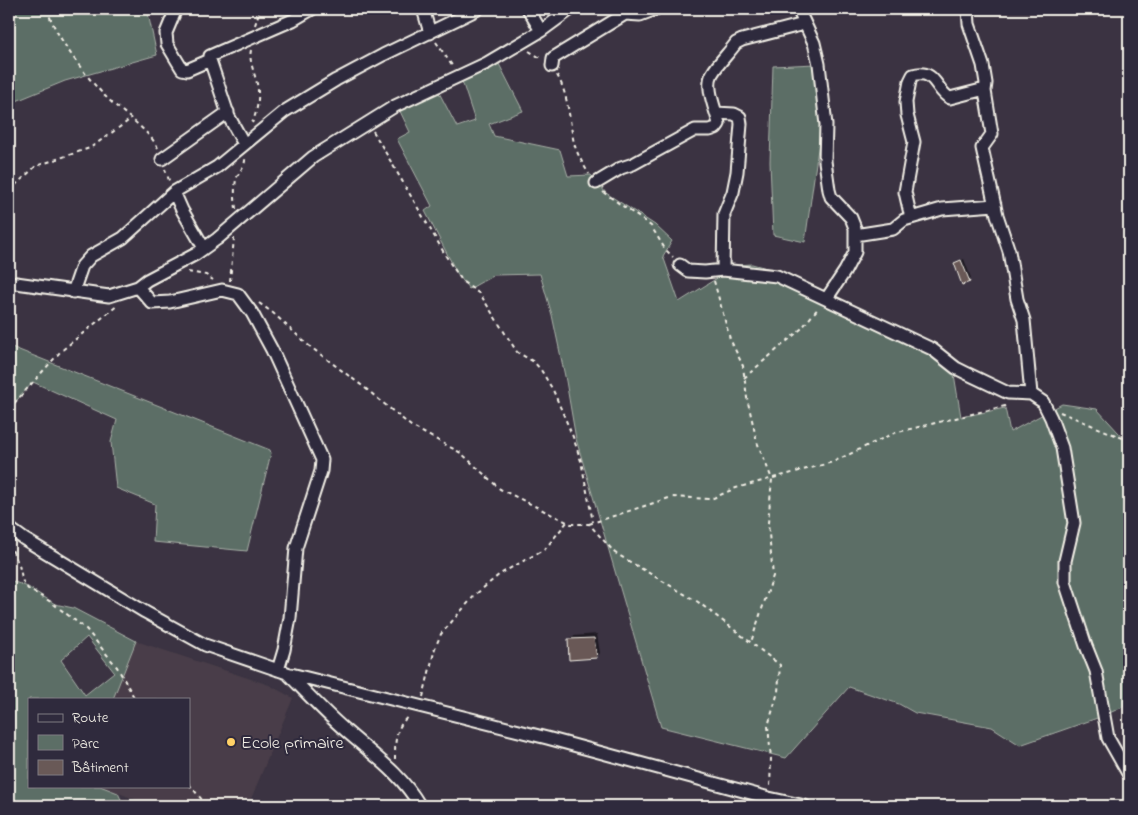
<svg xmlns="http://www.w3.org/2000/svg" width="1138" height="815" font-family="'Indie Flower',sans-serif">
<rect width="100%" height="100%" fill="#3b3342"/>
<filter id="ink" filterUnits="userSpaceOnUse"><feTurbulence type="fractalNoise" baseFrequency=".02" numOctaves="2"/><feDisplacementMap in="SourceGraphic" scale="10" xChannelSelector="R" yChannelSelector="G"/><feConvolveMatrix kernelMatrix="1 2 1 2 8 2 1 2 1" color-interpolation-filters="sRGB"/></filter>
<g filter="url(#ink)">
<!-- built -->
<path fill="#493e48" d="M 136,641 L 269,685 L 293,698 L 248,806 L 153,806 L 100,786 L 189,786 L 189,699 L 113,699 Z"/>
<!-- green -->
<path fill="#5c6e66" stroke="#a8b0a7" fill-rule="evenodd" d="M 9,9 L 147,9 L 157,55 L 65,81 L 9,104 Z
M 499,64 L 523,111 L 489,124 L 494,136 L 560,150 L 568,176 L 591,175 L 606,193 L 655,225 L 672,241 L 663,256 L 679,302 L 738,265 L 752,264 L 781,272 L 952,362 L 961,417 L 1005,408 L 1010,432 L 1062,404 L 1097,409 L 1129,444 L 1129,704 L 1103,716 L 1020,745 L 992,727 L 915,713 L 899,704 L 849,687 L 786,758 L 661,727 L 576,439 L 566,381 L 552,315 L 540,274 L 494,275 L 469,289 L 457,273 L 425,211 L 432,206 L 397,139 L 410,132 L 396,103 L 434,83 L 457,127 L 475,121 L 460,75 Z
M 815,64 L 821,127 L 805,242 L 773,235 L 770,162 L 773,66 Z
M 9,346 L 270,450 L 271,453 L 247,551 L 153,542 L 155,504 L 116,488 L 111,442 L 117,420 L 33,382 L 9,409 Z
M 9,580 L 28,587 L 55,604 L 73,608 L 136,641 L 113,699 L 29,699 L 29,786 L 100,786 L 118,793 L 124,806 L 9,806 ZM 87,637 L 114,672 L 85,695 L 61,660 Z"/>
<!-- shadow -->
<path fill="#0007" d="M 964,259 L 971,278 L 969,280 L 955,263 Z
M 597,634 L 600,653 L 597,657 L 569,639 L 573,636 Z"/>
<!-- building -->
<path fill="#695957" stroke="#f4f1e8" d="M 961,260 L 970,282 L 962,285 L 954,263 Z
M 594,638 L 597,658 L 569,660 L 568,639 Z"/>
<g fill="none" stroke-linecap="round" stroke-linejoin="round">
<!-- minor casing -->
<g stroke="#f4f1e8" stroke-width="15">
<path id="minor" d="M 176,9 L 166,33 L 167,44 L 182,69 L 187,70 L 210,60
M 423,9 L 430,33
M 528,9 L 541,31
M 798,9 L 814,43 L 819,64 L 826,125 L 825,161 L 829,190 L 831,197 L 851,218 L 855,228 L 855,252 L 845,271 L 827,298
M 968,9 L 969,24 L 983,65 L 986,83 L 985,91 L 992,134 L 982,148 L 997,215 L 1009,251 L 1017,299 L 1024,320 L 1031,394 L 1043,402 L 1051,418 L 1062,448 L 1074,523 L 1065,561 L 1065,582 L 1086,646 L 1096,671 L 1108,738 L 1129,775
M 552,66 L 553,58 L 625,14 L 640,15 L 656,9
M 716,113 L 734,114 L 740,117 L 741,124 L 737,172 L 733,192 L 724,214 L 723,270
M 244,144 L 229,117 L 210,60 L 210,56 L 293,20 L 312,9
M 162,159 L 228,112
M 596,183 L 621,168 L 633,164 L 695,130 L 710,130 L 716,128 L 719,124 C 716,110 705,87 712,74 C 718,63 729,53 736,43 L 742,40 L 804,24
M 174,192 L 182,210 L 204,248
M 911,218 L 905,192 L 914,142 L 907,115 L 906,102 L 910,81 L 913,75 C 936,68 936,92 950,98 L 985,89
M 855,235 L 893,229 L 904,220 L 942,209 L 995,205
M 680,265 L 688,271 L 705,272 L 723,270 L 777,276 L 932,349 L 956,368 L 966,373 L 1008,393 L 1031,394
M 9,282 L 109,296 L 138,287 L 147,280 L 196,254 L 217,239 L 313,157 L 395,106 L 487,63 L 541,31 L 571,9
M 138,287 L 152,303 L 170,302 L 222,290 L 238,294 L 252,313 L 272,350 L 322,460 L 321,471 L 296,548 L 290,618 L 284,650 L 278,670
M 73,292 L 82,266 L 91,256 L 123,238 L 174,192 L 217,167 L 285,111 L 336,80 L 383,55 L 478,9
M 9,528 L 24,539 L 145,612 L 205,645 L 287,673 L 547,738 L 769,798 L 805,806
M 287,673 C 306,692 324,712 345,730 C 373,755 400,772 420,806"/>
</g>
<!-- path -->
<path stroke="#f4f1e8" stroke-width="2" stroke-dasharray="4 4" stroke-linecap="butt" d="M 47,9 C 55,36 86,77 106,97 C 122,113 148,129 158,148
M 255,25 L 260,9
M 436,42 L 453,67
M 251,50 C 248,64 258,78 258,92 C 259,101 256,115 252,123
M 529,51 L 542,59
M 557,75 C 569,96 569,120 574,143 C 577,154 583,164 589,174
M 373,131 L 450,263 L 463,282 L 480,294 L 517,352 L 534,362 L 541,370 L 553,390 L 573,437 L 581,461 L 593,522
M 165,169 L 170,183
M 9,191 L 36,166 L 90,148 L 131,119
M 603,192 L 651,226 L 665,249 L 673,257
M 236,209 C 235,199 234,190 236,180 C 238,172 246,166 245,158
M 188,272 L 206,275 L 213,280
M 230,281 L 234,238
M 714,281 L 730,339 L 743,366 L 747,398 L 757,442 L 772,479 L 768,523 L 773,576 L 751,642
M 259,303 L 273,313 L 308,345 L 365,388 L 411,426 L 461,453 L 500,489 L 571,524 L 589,524 L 615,553 L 698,602 L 780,665 L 778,692 L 768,726 L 771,758 L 770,787
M 744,378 L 801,329 L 819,307
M 9,409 L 61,351 L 118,305
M 1060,412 L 1125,439 L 1129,438
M 589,524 L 672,497 L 711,499 L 736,488 L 833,462 L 894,433 L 1009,405
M 9,543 L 19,565 L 23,582 L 28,589 L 51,602 L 86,629 L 117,667 L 135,699
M 423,697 L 435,648 L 441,634 L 476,594 L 500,574 L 545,549 L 567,522
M 395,759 C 395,742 395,727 409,716
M 189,784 L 207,806"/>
<!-- minor -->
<use href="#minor" stroke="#2f2a3d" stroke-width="11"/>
</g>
</g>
<!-- markers -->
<circle fill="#ffd166" stroke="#2f2a3d" stroke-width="2" cx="231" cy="742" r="5"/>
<g text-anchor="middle" stroke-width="4" stroke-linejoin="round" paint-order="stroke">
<!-- poi labels -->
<g font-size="18" fill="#f4f1e8" stroke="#2f2a3d" text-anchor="start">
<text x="241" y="748">Ecole primaire</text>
</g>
</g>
<!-- margin -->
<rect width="1138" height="815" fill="none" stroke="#2f2a3d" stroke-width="30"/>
<rect x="15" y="15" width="1108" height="785" fill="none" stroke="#f4f1e8" stroke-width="2" filter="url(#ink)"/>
<!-- legend -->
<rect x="28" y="698" width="162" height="90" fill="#2f2a3d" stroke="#7e7a81"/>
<rect x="38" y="714" width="25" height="8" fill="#2f2a3d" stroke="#7e7a81"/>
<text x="72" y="722" font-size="15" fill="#f4f1e8">Route</text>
<rect x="38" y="735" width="25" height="15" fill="#5c6e66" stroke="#7e7a81"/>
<text x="72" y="748" font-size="15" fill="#f4f1e8">Parc</text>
<rect x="38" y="760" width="25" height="15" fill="#695957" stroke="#7e7a81"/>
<text x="72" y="772" font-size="15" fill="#f4f1e8">Bâtiment</text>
</svg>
